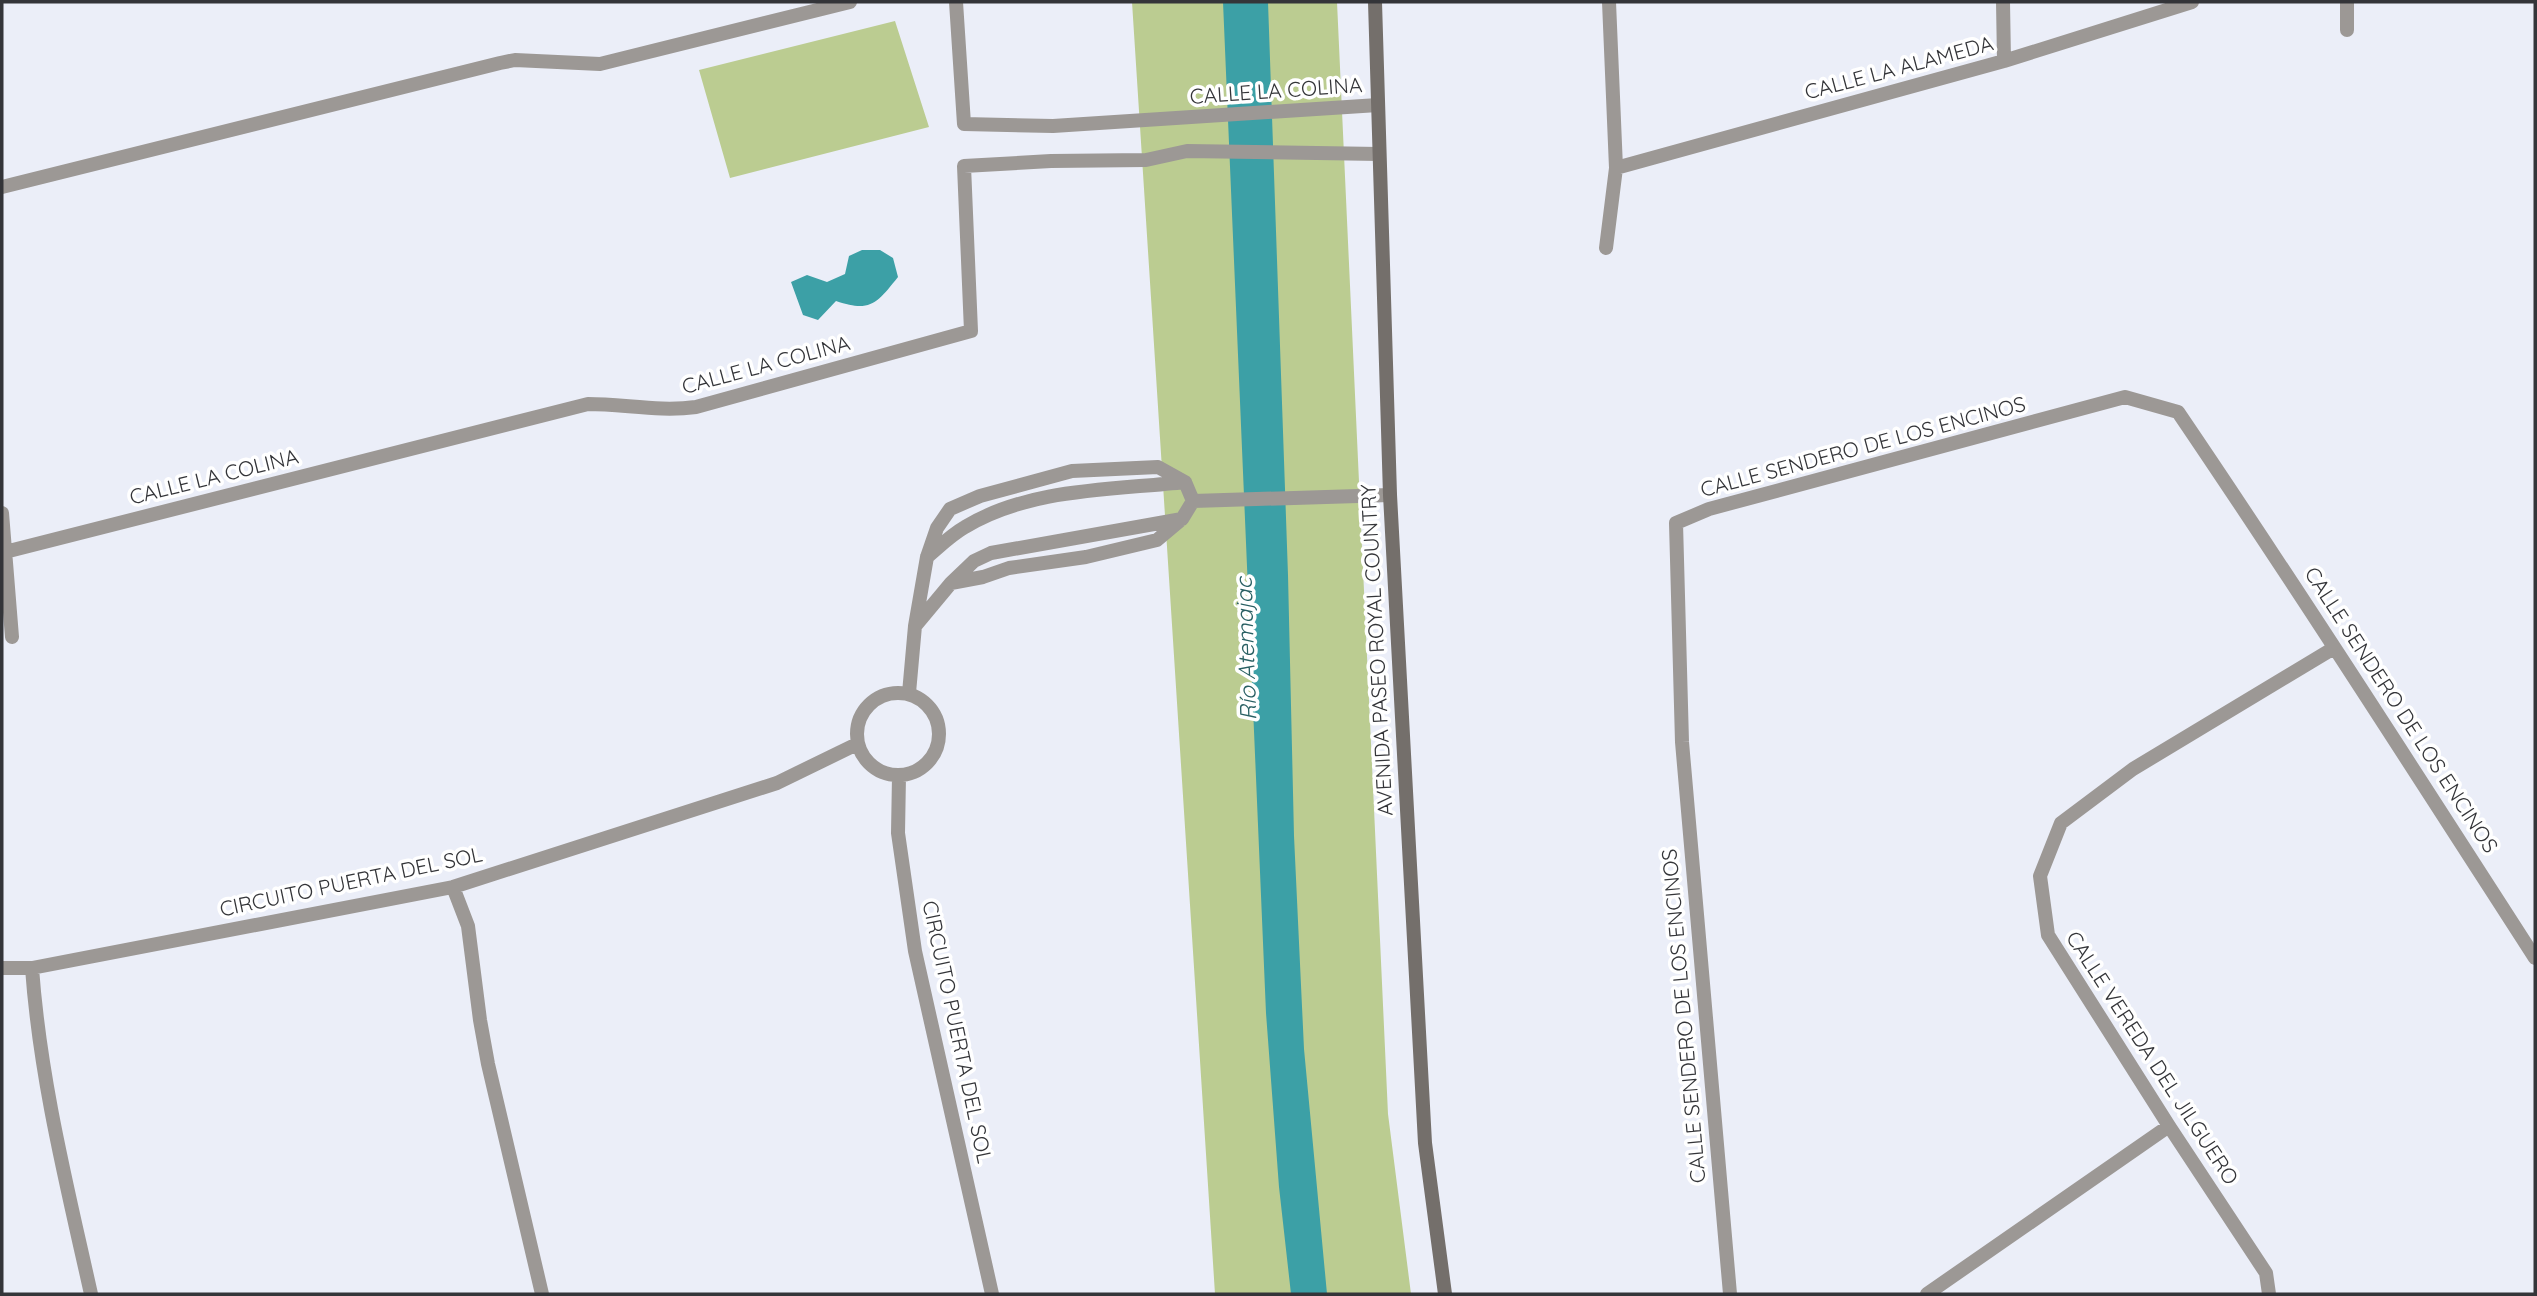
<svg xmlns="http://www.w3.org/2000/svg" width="2537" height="1296" font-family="Quicksand,sans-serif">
<rect width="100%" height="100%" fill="#ebeef8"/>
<!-- green -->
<path fill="#bbcc91" d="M 1132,2 L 1337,2 L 1388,1114 L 1411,1294 L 1215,1294 Z
M 895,21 L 929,127 L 730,178 L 699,70 Z"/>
<!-- water -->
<path fill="#3ca0a6" d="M 1223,2 L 1268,2 L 1288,575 L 1294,836 L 1304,1049 L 1327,1294 L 1291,1294 L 1279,1187 L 1266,1013 Z
M 862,250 L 880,250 L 893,258 L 898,277 C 877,303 871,313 836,301 L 818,320 L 803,315 L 791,282 L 807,275 L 827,282 L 845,274 L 849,256 Z"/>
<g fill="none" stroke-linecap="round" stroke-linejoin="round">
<!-- street -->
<path stroke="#9c9895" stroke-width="14" d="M 956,2 L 964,124 L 1053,126 L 1378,105
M 2003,2 L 2004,61
M 2347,30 L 2347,2
M 1616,168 L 2004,61 L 2192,2
M 2,187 L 500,63 L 515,60 L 600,64 L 850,2
M 1606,248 L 1616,168 L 1609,2
M 1193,501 L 1390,495
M 2,513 L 12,637
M 5,552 L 588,404 C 624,404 659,412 696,407 L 971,331 L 964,166 L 1051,161 L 1146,160 L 1187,151 L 1379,154
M 927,557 C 939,547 951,535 965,527 C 1029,488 1113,490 1185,482
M 952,582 L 974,561 L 991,553 L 1182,519 L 1193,501
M 916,625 L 951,583 L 983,577 L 1009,568 L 1086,557 L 1157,540 L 1182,519
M857 734a41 41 0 1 1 82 0a41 41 0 1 1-82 0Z
M 909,693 L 915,626 L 927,557 L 937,528 L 950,509 L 980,496 L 1072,471 L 1158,467 L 1185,482 L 1193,501
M 899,776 L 898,833 L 915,951 L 992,1294
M 453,887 L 468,926 L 480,1020 L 488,1064 L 542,1294
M 2,968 L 32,968 L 453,887 L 777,783 L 857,744
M 32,968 C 40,1079 67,1186 91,1294
M 1730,1294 L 1682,742 L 1676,523 L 1709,509 L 2125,397 L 2178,412 C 2300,592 2417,775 2535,958
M 1927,1294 L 2169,1126
M 2269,1294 L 2266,1273 L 2169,1126 L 2048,935 L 2040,876 L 2061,823 L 2133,769 L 2334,648"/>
<!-- secondary -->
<path stroke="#746f6b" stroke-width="14" d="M 1375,2 L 1390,495 L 1425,1143 L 1445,1294"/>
</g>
<g text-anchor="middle" stroke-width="7" stroke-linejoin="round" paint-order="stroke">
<!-- street labels -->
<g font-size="21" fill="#343539" stroke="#fff">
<text transform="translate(1899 68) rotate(-15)" y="7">CALLE LA ALAMEDA</text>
<text transform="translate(1276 91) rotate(-4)" y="7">CALLE LA COLINA</text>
<text transform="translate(766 365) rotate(-15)" y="7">CALLE LA COLINA</text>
<text transform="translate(1863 447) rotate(-15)" y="7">CALLE SENDERO DE LOS ENCINOS</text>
<text transform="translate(214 477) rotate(-14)" y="7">CALLE LA COLINA</text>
<text transform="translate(1377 650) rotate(-93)" y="7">AVENIDA PASEO ROYAL COUNTRY</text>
<text transform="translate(2401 710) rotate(57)" y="7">CALLE SENDERO DE LOS ENCINOS</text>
<text transform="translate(351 882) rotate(-12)" y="7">CIRCUITO PUERTA DEL SOL</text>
<text transform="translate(1684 1016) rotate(-95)" y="7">CALLE SENDERO DE LOS ENCINOS</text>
<text transform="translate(957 1032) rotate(78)" y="7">CIRCUITO PUERTA DEL SOL</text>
<text transform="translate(2152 1058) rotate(57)" y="7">CALLE VEREDA DEL JILGUERO</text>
</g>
<!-- water labels -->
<g font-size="23" font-style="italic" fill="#296063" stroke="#fff">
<text transform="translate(1246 649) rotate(-92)" y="8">Río Atemajac</text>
</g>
</g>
<!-- border -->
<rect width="2537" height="1296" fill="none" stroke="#343539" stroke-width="7"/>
</svg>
